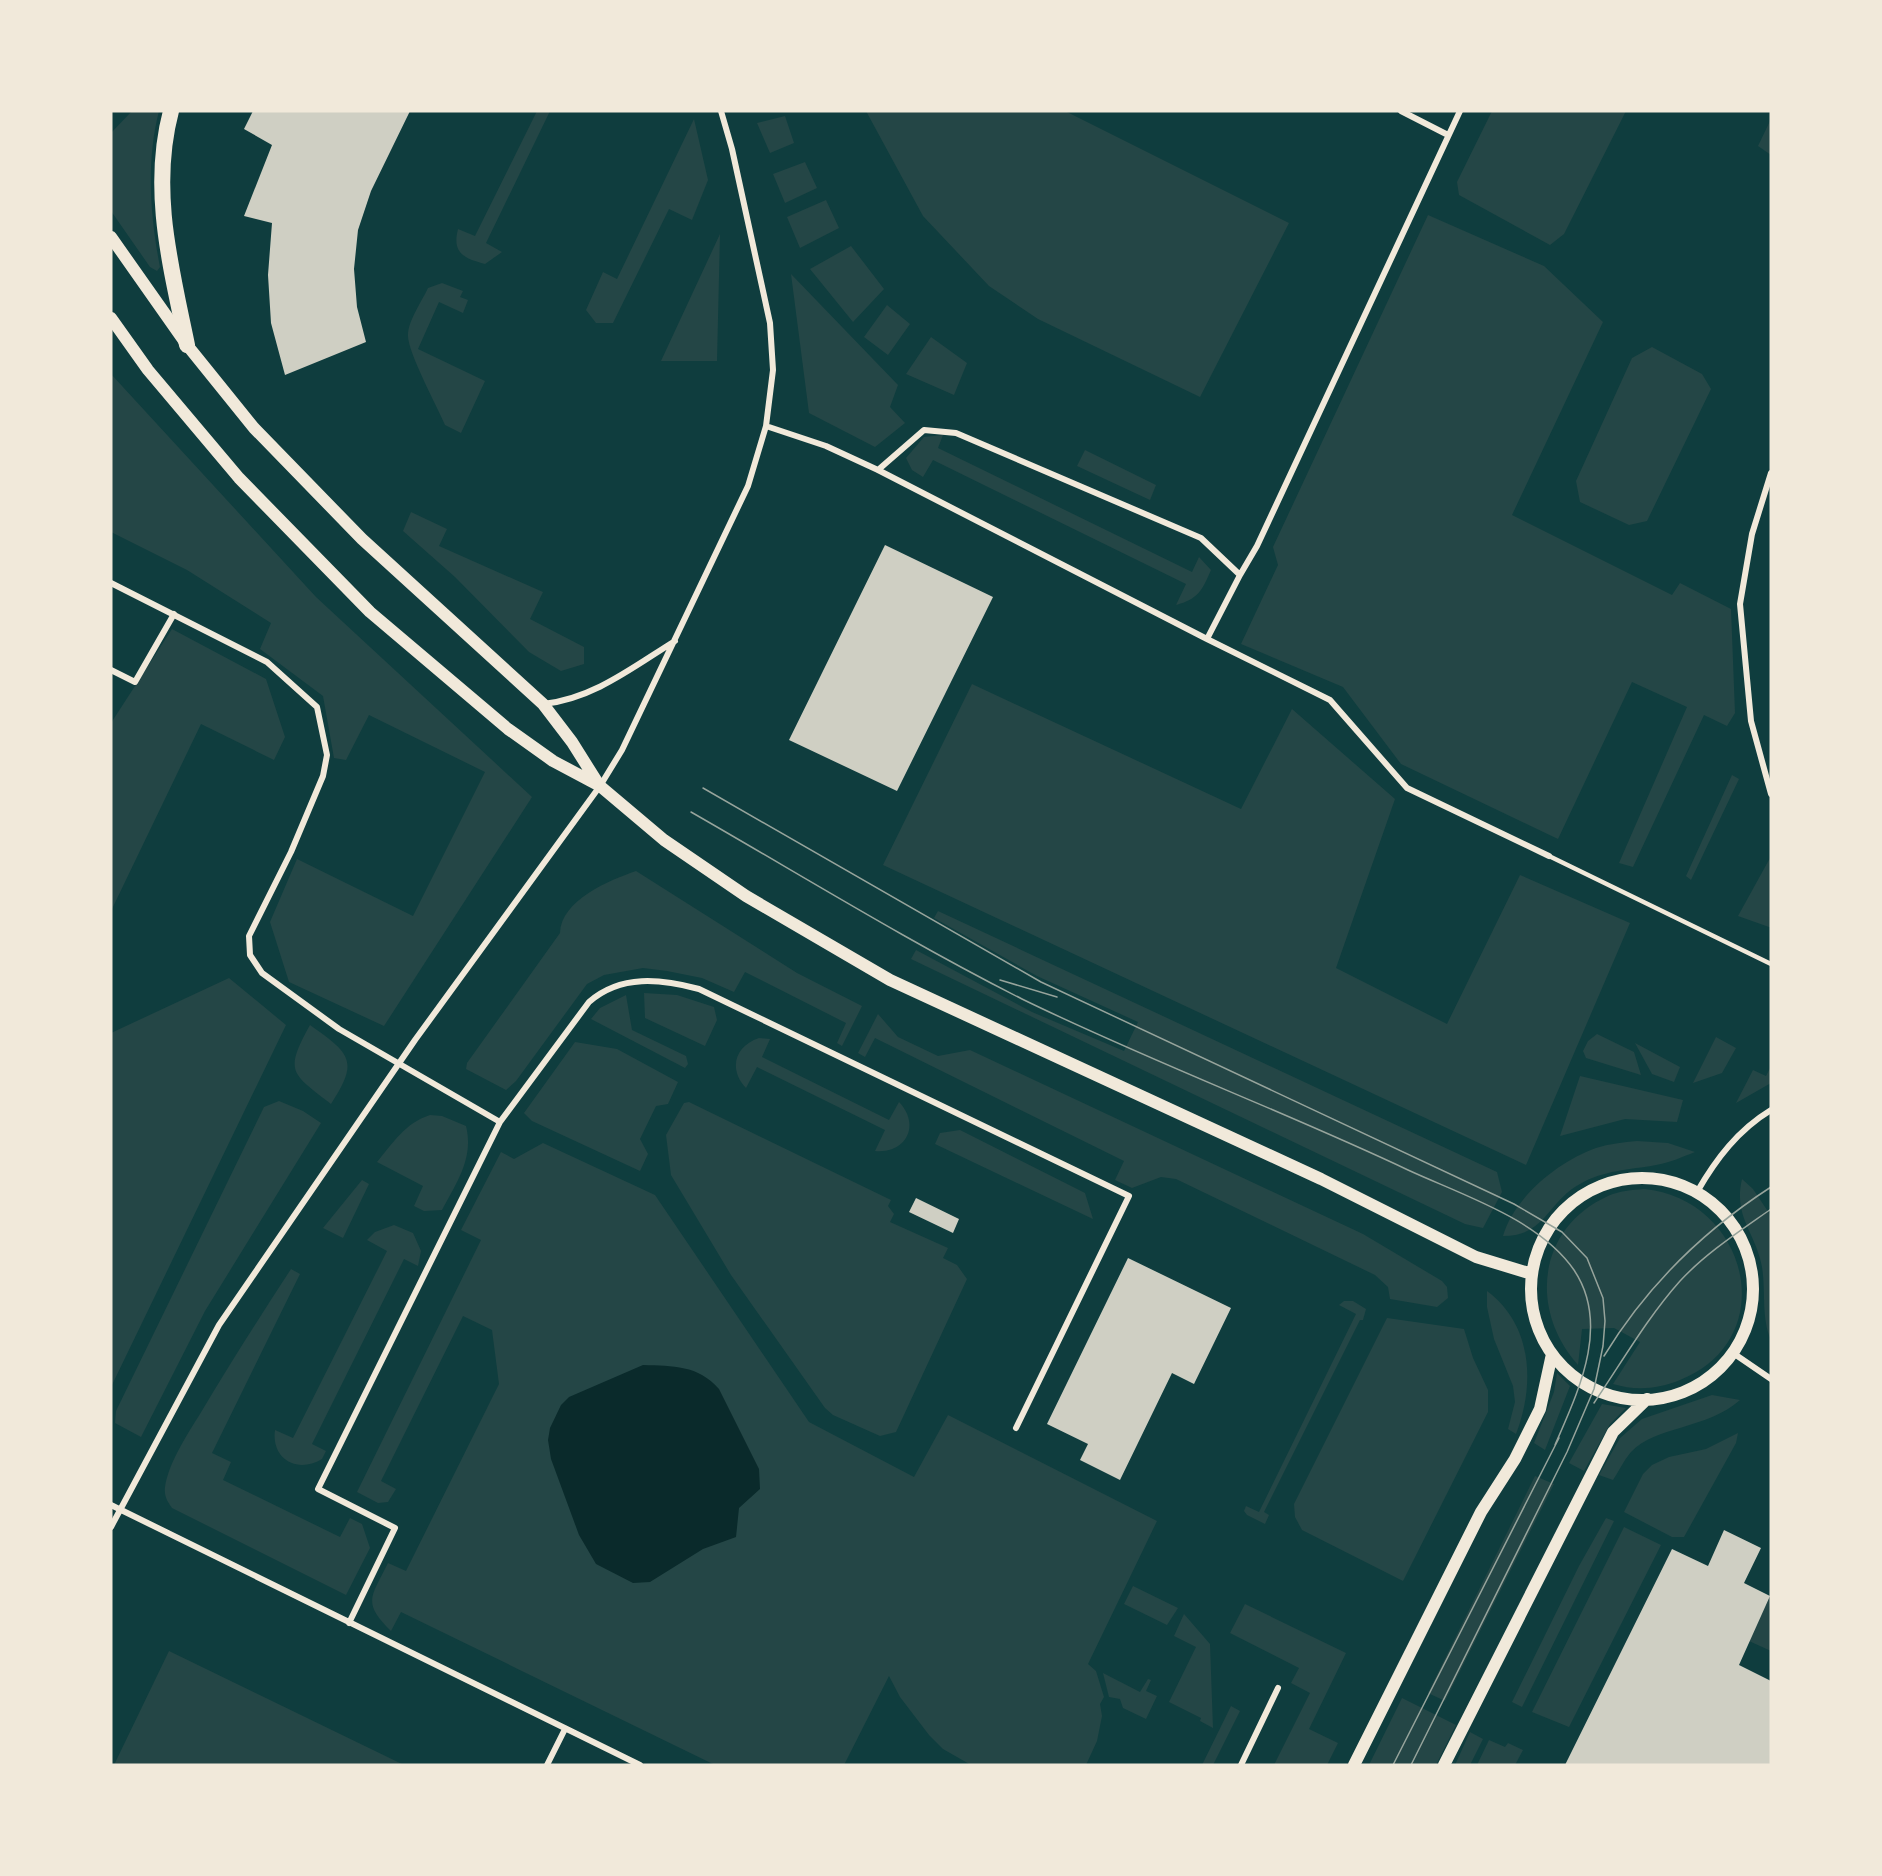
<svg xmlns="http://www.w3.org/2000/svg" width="1882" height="1876" font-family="Ubuntu,sans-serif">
<rect width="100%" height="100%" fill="#0f3d3e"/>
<!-- green -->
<path fill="#244646" d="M 132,111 L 159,111 C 146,161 150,216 160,267 L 157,271 L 150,267 L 111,211 L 111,133 Z
M 537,111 L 550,111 L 486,243 L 502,252 L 485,264 C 463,258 452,253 458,229 L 475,236 Z
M 866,111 L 1065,111 L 1289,223 L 1200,397 L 1038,319 L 989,286 L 923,216 Z
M 1492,111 L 1626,111 L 1564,234 L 1550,245 L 1459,195 L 1457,182 Z
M 785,116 L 794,143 L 770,153 L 757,123 Z
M 694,119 L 708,180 L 692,220 L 669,209 L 613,323 L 596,323 L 586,310 L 603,272 L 617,279 Z
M 1771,119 L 1771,155 L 1758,146 Z
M 805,162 L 817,188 L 785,203 L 773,174 Z
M 826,200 L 839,228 L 800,248 L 787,217 Z
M 1428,215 L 1544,266 L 1603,322 L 1512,515 L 1672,595 L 1680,583 L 1731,609 L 1735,713 L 1727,726 L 1704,715 L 1633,867 L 1619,863 L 1687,707 L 1632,682 L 1558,839 L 1401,764 L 1343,687 L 1241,644 L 1278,565 L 1273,547 Z
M 720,234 L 717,361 L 661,361 Z
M 851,246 L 884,289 L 853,322 L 810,269 Z
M 791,274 L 898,385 L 890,407 L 905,423 L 875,447 L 809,413 Z
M 442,283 L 463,291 L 460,297 L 468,300 L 463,313 L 439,302 L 418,349 L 485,381 L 461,433 L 445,425 C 437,406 407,351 408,335 C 408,321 422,301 428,288 Z
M 887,305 L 910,324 L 888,355 L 864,337 Z
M 931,337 L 967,363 L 954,395 L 906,374 Z
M 1652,347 L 1702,374 L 1711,389 L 1647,521 L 1629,525 L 1580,502 L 1576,481 L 1632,358 Z
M 111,374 L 316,597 L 532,797 L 384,1026 L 289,982 L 270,922 L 297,859 L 413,916 L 485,772 L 369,715 L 346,760 L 334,758 L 323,696 L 260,649 L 271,623 L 187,570 L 111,532 Z
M 943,435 L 938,448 L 1192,572 L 1199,557 L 1211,570 C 1202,591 1198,599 1176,605 L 1186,584 L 933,460 L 923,477 L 912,470 L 906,458 L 924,437 Z
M 1085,450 L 1156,485 L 1150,500 L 1077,466 Z
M 411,512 L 447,529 L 439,546 L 543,592 L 530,619 L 584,647 L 584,664 L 561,671 L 529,652 L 455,577 L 403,531 Z
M 172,629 L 266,679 L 285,737 L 274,760 L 201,724 L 111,911 L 111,723 Z
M 972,684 L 1241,809 L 1292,709 L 1395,799 L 1336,968 L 1447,1024 L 1520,875 L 1630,923 L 1526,1165 L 883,865 Z
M 1732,775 L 1739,779 L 1691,880 L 1686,876 Z
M 1770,858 L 1771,927 L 1769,927 L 1738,916 Z
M 636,871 L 797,973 L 862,1006 L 842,1046 L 837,1043 L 846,1023 L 745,972 L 734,992 L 702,978 L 667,971 L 643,968 L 604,975 L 587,984 L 516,1081 L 506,1090 L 466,1069 L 467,1063 L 560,933 C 561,900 610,880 636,871 Z
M 938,911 L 1497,1172 L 1502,1192 L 1483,1228 L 1465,1224 L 911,959 L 916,950 L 1032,1012 L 1124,1051 L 1138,1022 L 1037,976 L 934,918 Z
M 229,978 L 286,1025 L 111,1387 L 111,1033 Z
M 644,993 L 677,995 L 714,1007 L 717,1020 L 705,1046 L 645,1018 Z
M 626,995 L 632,1030 L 686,1056 L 688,1064 L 685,1068 L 591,1019 L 600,1008 Z
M 878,1014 L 898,1037 L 938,1056 L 970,1050 L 1363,1234 L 1442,1281 L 1447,1287 L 1448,1298 L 1437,1307 L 1390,1299 L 1388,1287 L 1375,1275 L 1176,1179 L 1161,1177 L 1132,1188 L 1115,1180 L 1124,1161 L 875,1038 L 865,1057 L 858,1053 Z
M 310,1025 C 351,1054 359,1061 331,1104 C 291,1073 284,1072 310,1025 Z
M 1597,1034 L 1634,1052 L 1641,1075 L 1586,1058 L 1583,1051 L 1588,1041 Z
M 1716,1037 L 1736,1048 L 1722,1073 L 1693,1083 Z
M 759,1038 L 770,1039 L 762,1057 L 889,1120 L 899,1102 C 921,1125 906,1154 875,1151 L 885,1130 L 757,1067 L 746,1088 C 728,1069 735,1046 759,1038 Z
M 575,1042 L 617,1049 L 678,1082 L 668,1104 L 656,1106 L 640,1139 L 648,1154 L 640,1171 L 532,1121 L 524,1113 Z
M 1635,1043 L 1680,1067 L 1674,1082 L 1652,1074 Z
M 1771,1066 L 1771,1083 L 1736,1103 L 1753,1070 L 1766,1076 Z
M 1580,1076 L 1683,1100 L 1677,1122 L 1625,1119 L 1560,1136 Z
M 279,1101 L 303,1111 L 321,1123 L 205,1311 L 141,1437 L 115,1423 L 116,1411 L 264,1107 Z
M 689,1102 L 891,1200 L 888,1206 L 894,1214 L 890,1222 L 948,1248 L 943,1258 L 957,1265 L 967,1279 L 896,1432 L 880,1436 L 833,1415 L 825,1408 L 731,1275 L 671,1175 L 666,1135 L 684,1103 Z
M 430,1115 L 442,1116 L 466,1126 C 474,1158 457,1182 442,1210 L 424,1211 L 414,1206 L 423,1186 L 377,1162 C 393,1143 405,1123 430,1115 Z
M 960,1130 L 1085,1193 L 1093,1219 L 935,1144 L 940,1133 Z
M 1637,1141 L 1668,1143 L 1695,1152 C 1682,1157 1669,1163 1656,1165 C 1629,1170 1604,1170 1580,1184 C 1547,1202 1546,1236 1503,1236 C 1514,1197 1559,1161 1596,1148 C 1609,1144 1623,1142 1637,1141 Z
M 543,1143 L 655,1195 L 809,1422 L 914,1477 L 948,1415 L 1157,1521 L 1088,1664 L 1096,1671 L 1104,1697 L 1100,1704 L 1102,1716 L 1097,1741 L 1086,1765 L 971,1765 L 943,1749 L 929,1735 L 900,1697 L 889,1676 L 844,1765 L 715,1765 L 401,1612 L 391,1631 C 361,1602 372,1596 388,1563 L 406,1571 L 499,1384 L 492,1330 L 463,1316 L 381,1481 L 396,1489 L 388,1502 L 378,1503 L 357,1492 L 481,1240 L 461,1230 L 501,1152 L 514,1159 Z
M 1742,1179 L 1753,1189 L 1771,1216 L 1771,1340 C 1761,1317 1766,1292 1762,1267 C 1756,1233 1733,1217 1742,1179 Z
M 362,1180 L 369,1184 L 343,1238 L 323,1228 Z
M 1644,1189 C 1748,1199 1783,1339 1680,1380 C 1658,1389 1636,1391 1613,1384 L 1640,1342 L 1614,1328 L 1582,1329 L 1578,1365 C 1529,1310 1537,1228 1608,1196 C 1619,1191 1632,1190 1644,1189 Z
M 394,1225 L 413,1233 L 421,1251 L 418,1266 L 404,1259 L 312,1444 L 326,1451 L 322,1459 C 297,1474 271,1459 275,1430 L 293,1438 L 387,1251 L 367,1240 L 375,1232 Z
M 291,1269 L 300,1274 L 212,1453 L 231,1462 L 223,1480 L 340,1537 L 350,1518 L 362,1524 L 370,1548 L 346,1595 L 172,1508 C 167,1501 164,1496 165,1487 C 169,1461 189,1432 203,1409 C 231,1362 261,1315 291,1269 Z
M 1487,1291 C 1533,1325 1535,1385 1516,1434 L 1508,1429 L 1515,1402 L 1513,1386 L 1494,1339 L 1487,1307 Z
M 1344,1301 L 1353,1301 L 1366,1309 L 1363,1320 L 1360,1320 L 1264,1512 L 1269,1515 L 1265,1524 L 1247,1515 L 1244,1511 L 1246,1506 L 1259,1512 L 1356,1314 L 1339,1305 Z
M 1387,1318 L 1464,1329 L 1473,1358 L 1488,1390 L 1488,1412 L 1403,1581 L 1302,1530 L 1295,1517 L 1294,1504 Z
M 1557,1373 L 1570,1386 L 1545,1450 L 1534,1443 L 1554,1392 Z
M 1712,1395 L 1740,1400 C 1708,1429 1655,1426 1631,1452 C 1624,1460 1619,1471 1613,1480 L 1599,1475 L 1620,1438 L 1642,1419 Z
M 1602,1404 L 1626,1408 L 1610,1424 L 1584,1471 L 1569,1463 Z
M 1738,1433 L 1736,1443 L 1684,1537 L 1672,1537 L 1624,1512 L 1643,1474 L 1652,1465 L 1669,1457 L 1706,1449 Z
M 1535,1476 L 1554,1484 L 1445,1701 L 1428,1693 Z
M 1606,1518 L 1614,1521 L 1522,1707 L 1512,1702 L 1579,1566 Z
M 1624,1527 L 1661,1545 L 1569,1727 L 1532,1712 Z
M 1133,1586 L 1178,1608 L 1167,1625 L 1124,1604 Z
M 1771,1594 L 1771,1651 L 1749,1641 Z
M 1245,1604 L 1346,1653 L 1309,1729 L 1338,1743 L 1327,1765 L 1274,1765 L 1310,1693 L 1291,1683 L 1299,1668 L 1230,1633 Z
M 1184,1614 L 1210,1644 L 1213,1728 L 1200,1721 L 1201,1718 L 1169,1702 L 1196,1647 L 1174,1636 Z
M 169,1651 L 404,1765 L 114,1765 Z
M 1103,1673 L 1140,1692 L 1148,1679 L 1151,1680 L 1146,1691 L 1157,1696 L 1146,1719 L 1123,1708 L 1120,1699 L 1109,1697 Z
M 1402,1698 L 1456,1725 L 1436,1765 L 1369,1765 Z
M 1231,1706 L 1240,1711 L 1213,1765 L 1202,1765 Z
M 1470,1732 L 1483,1739 L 1470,1765 L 1455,1765 Z
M 1489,1740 L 1505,1747 L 1508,1743 L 1523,1750 L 1515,1765 L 1477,1765 Z"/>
<!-- water -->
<path fill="#0a2a2b" d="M 643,1365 C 673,1366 698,1365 719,1389 L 759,1469 L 760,1489 L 739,1508 L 736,1537 L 703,1549 L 650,1582 L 633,1583 L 596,1564 L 579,1535 L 551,1459 L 548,1440 L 550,1428 L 561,1405 L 569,1397 Z"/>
<!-- building -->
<path fill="#cfcfc3" d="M 253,111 L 410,111 L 371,191 L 358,230 L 354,269 L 357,307 L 366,342 L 285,375 L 271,323 L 268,275 L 272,223 L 244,216 L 272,145 L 244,129 Z
M 885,545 L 993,597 L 897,791 L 789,740 Z
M 916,1198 L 959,1219 L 953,1233 L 909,1212 Z
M 1128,1258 L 1231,1308 L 1194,1384 L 1172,1373 L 1120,1480 L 1080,1460 L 1088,1444 L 1047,1424 Z
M 1724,1530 L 1761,1548 L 1744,1583 L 1770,1596 L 1739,1665 L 1771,1681 L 1771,1765 L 1565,1765 L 1672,1549 L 1708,1566 Z"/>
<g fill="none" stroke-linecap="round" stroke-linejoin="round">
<!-- service -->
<path stroke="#f1e9da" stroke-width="4.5" d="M 1549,856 L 1771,964"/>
<!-- minor -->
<path stroke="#f1e9da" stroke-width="6" d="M 1401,111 L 1448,135
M 766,426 L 826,446 L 878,470 L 1207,639 L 1240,575 L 1201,538 L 956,433 L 924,430 L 878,470
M 1771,473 L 1752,534 L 1740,604 L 1751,721 L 1771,794
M 1240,575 L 1257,546 L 1460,111
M 111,583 L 267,662 L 317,707 L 327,755 L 323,776 L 291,852 L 249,936 L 250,955 L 262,973 L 339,1029 L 500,1122
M 1207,639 L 1330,700 L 1407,788 L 1549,856
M 111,670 L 135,682 L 174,614
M 543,704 C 593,699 633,667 675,641
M 1697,1192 C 1716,1159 1738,1130 1771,1110
M 1733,1353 L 1771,1379
M 111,1505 L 640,1765
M 111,1527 L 219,1325 L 415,1040 L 600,786 L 622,750 L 748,486 L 766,426 L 773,370 L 770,323 L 732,149 L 721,111
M 349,1623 L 395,1528 L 318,1489 L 500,1122 L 589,1002 C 621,974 661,979 699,989 L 1129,1196 L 1016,1428
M 547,1765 L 565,1729
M 1241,1765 L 1278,1688"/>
<!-- secondary -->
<path stroke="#f1e9da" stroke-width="12" d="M 111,237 L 187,345 L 254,428 L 362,539 L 543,704 L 572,742 L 599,785
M 111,318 L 148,370 L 239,478 L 370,612 L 508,729 L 553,761 L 600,786 L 664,840 L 746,896 L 890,980 L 1321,1179 L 1476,1257 L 1532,1274
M1531 1289a111 111 0 1 1 222 0a111 111 0 1 1-222 0Z
M 1354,1765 L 1481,1512 L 1515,1459 L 1540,1409 L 1552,1354
M 1444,1765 L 1613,1432 L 1647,1399"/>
<!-- trunk -->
<path stroke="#f1e9da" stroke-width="16" d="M 171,111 C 150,190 171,267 187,345"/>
<!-- tram -->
<path stroke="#97a49c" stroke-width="1.5" d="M 703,788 L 1041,982 L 1514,1204 L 1562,1232 L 1587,1258 L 1603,1298 L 1605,1321 L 1603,1346 L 1594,1389 L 1567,1452 L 1411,1765
M 691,812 C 801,875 909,942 1022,999 C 1149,1061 1281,1110 1408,1170 C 1462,1195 1539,1219 1574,1270 C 1611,1325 1578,1392 1555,1445
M 1000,980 L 1057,997
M 1604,1356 C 1646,1287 1703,1231 1771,1187
M 1594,1403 C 1622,1362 1647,1318 1680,1281 C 1706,1253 1740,1231 1771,1209
M 1393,1765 L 1559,1438"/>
</g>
<!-- border -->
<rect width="1882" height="1876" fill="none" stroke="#f1e9da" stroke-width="225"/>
</svg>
